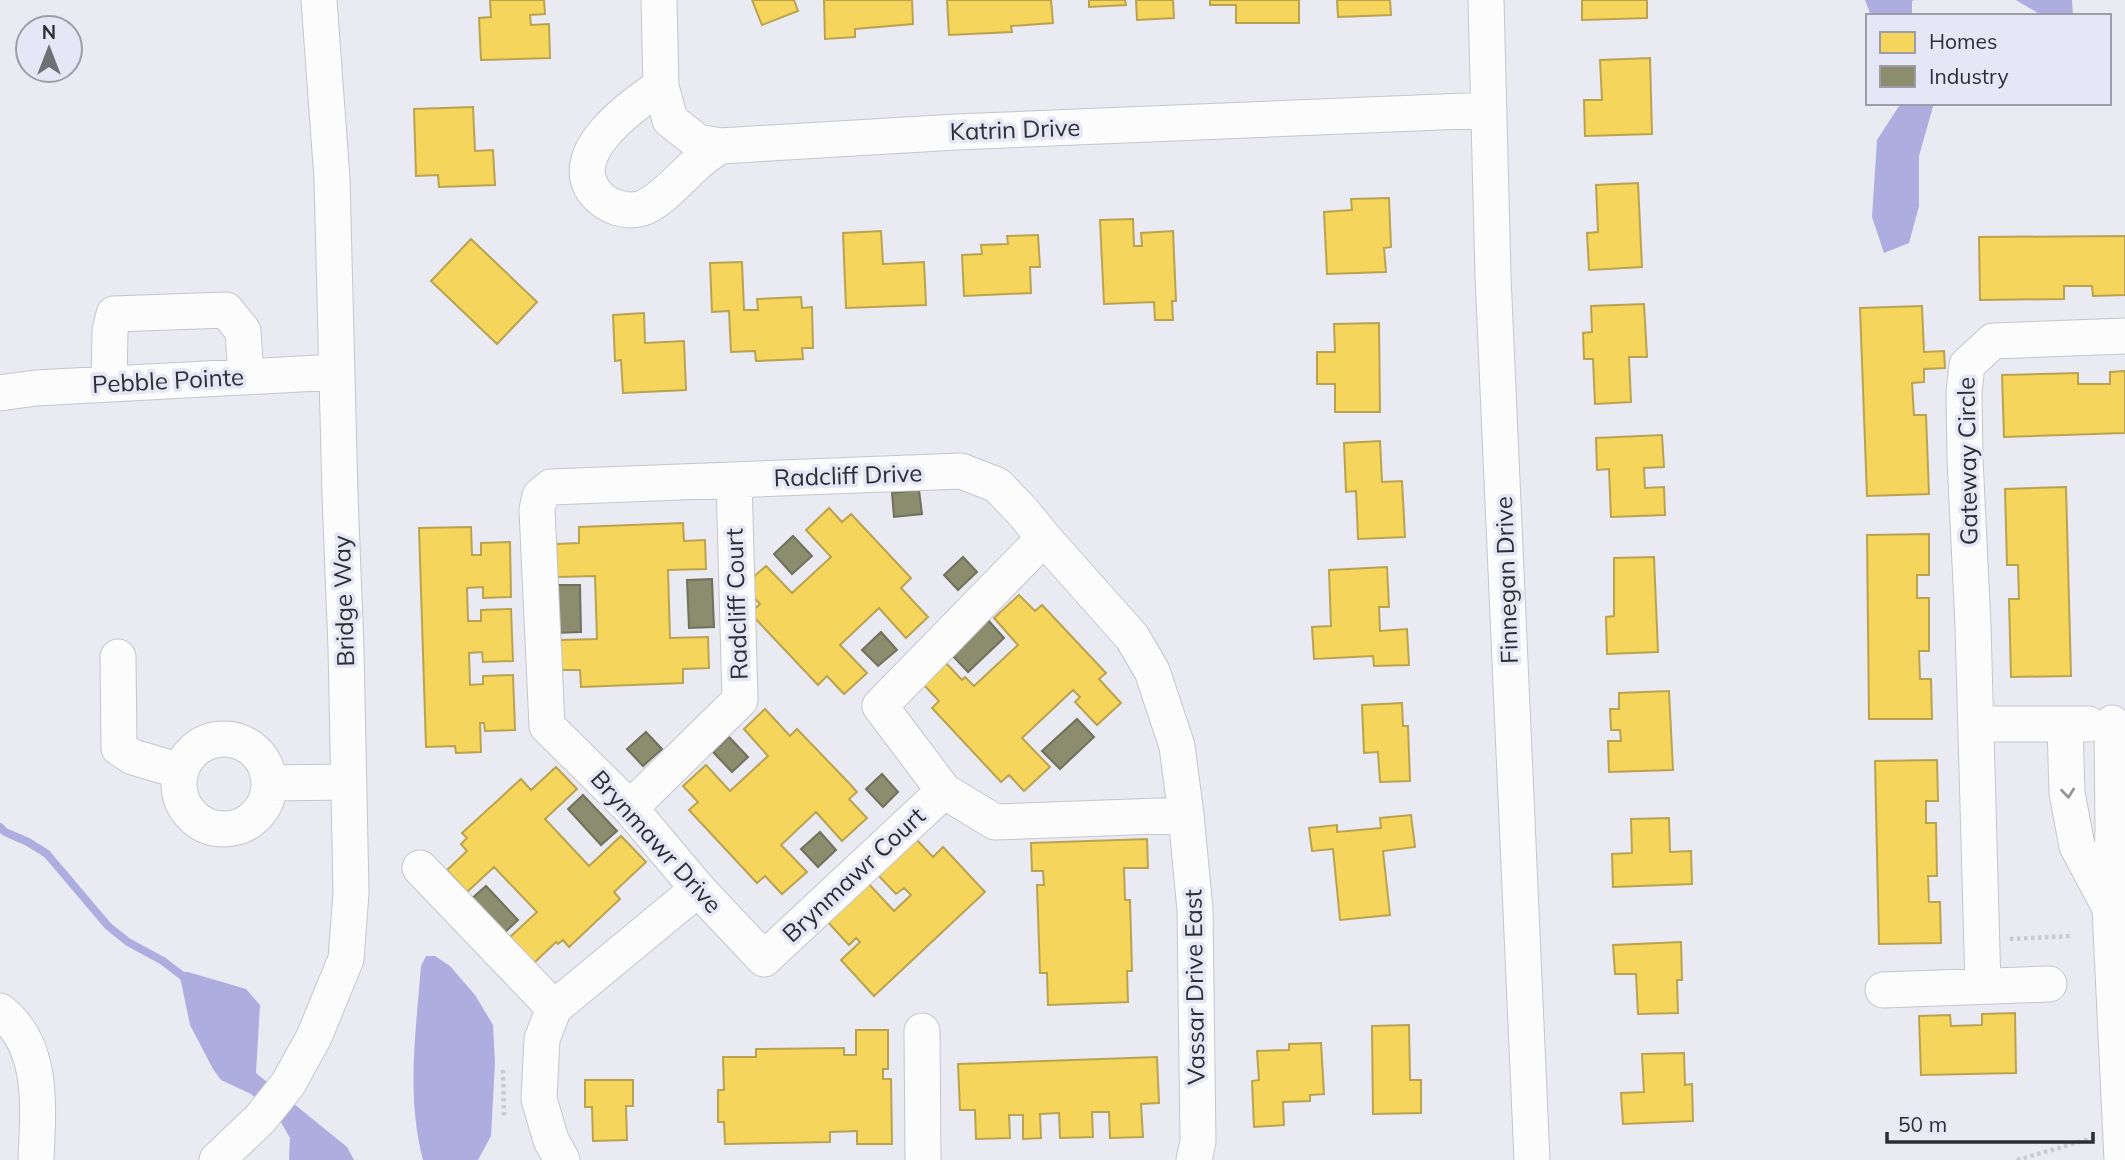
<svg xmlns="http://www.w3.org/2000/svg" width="2125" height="1160" font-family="Mulish,sans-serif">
<rect width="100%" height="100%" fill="#eaeaf2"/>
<!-- water -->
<path fill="#adade0" d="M 1865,0 L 1915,0 L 1912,1 L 1912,16 L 1871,16 Z
M 2016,0 L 2072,0 L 2073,16 L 2043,16 Z
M 1901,103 L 1934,103 L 1919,156 L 1919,206 L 1909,243 L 1884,253 L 1872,217 L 1877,140 Z
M 426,956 L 435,956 L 450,966 L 475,995 L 493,1025 L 495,1063 L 491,1136 L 478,1160 L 423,1160 C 406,1095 416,1032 421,966 Z
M 179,972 L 188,972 L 246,989 L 260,1005 L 256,1073 L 347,1147 L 354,1160 L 289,1160 L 290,1138 L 279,1119 L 251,1094 L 221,1080 L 213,1069 L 190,1025 Z"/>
<!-- homes -->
<path fill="#f6d55c" stroke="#baa350" stroke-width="2" d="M 490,0 L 544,0 L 545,14 L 530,15 L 531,25 L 549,24 L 550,58 L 481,60 L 479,18 L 491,17 Z
M 752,0 L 794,0 L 798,11 L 762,25 Z
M 824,0 L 912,0 L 913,24 L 855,29 L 855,37 L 825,39 Z
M 947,0 L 1051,0 L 1053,23 L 1011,26 L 1012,32 L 949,35 Z
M 1089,0 L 1125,0 L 1126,5 L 1089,7 Z
M 1136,0 L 1173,0 L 1174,18 L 1137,20 Z
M 1210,0 L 1299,0 L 1299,23 L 1236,23 L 1236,5 L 1210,5 Z
M 1337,0 L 1390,0 L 1391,15 L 1338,17 Z
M 1582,0 L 1647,0 L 1647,18 L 1582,20 Z
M 1650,58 L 1652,134 L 1585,136 L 1584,100 L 1602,100 L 1600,60 Z
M 473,107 L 475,151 L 493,150 L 495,185 L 439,187 L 438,175 L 416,176 L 414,109 Z
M 1638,183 L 1642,267 L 1589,270 L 1587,233 L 1598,232 L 1596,185 Z
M 1389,198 L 1391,247 L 1384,248 L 1386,272 L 1327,274 L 1324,212 L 1352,210 L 1351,199 Z
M 1133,219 L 1134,246 L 1142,246 L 1141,233 L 1173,231 L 1176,301 L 1172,301 L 1173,320 L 1155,320 L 1154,302 L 1104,304 L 1100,220 Z
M 881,231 L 883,264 L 924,262 L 926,305 L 846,308 L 843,233 Z
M 1038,235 L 1040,267 L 1030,267 L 1031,293 L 964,296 L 962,255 L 982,254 L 981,245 L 1008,244 L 1007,236 Z
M 2125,236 L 2125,295 L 2093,296 L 2092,286 L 2064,286 L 2064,299 L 1980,300 L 1979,237 Z
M 471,239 L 537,302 L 497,344 L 431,281 Z
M 742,262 L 744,310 L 758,310 L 757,299 L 801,297 L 802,308 L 812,307 L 813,348 L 802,348 L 803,359 L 756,361 L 755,351 L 731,352 L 729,311 L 712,312 L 710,263 Z
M 1644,304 L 1647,357 L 1629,357 L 1631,402 L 1595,404 L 1593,359 L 1584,359 L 1583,333 L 1592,332 L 1591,306 Z
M 1922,306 L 1924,352 L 1944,351 L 1945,368 L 1924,369 L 1924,382 L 1912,383 L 1914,415 L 1926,415 L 1929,494 L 1867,496 L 1860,308 Z
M 644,313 L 645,343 L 684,341 L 686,390 L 623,393 L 621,360 L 615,361 L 613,315 Z
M 1379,323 L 1380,412 L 1335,412 L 1335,384 L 1317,384 L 1317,352 L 1335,352 L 1334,324 Z
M 2125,371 L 2125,433 L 2004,437 L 2002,375 L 2078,373 L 2078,384 L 2110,384 L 2110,372 Z
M 1662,435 L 1664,467 L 1644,468 L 1645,488 L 1664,487 L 1665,515 L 1611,517 L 1609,469 L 1597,470 L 1596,438 Z
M 1380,441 L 1382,482 L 1402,481 L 1405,537 L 1358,539 L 1356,491 L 1346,492 L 1344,443 Z
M 2066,487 L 2071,676 L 2011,677 L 2009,599 L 2019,599 L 2018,565 L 2007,565 L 2005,489 Z
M 829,508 L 842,522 L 851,514 L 911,578 L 901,588 L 928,617 L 906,638 L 879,608 L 840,645 L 867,673 L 844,694 L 827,676 L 818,685 L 750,613 L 760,604 L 743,586 L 766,566 L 792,593 L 831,557 L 806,530 Z
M 683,523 L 684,541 L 705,540 L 706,569 L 668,570 L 670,638 L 708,637 L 709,668 L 683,669 L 683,683 L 581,687 L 580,670 L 561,670 L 560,640 L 597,639 L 595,576 L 557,577 L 556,544 L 579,543 L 579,527 Z
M 471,527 L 472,555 L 481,555 L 481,543 L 510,542 L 511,597 L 483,598 L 483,587 L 467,588 L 468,621 L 481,621 L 481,610 L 511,609 L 513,661 L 483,662 L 482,652 L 469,653 L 470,685 L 483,684 L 483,676 L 513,675 L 515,730 L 485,731 L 484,723 L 480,723 L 481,752 L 456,753 L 455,746 L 426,747 L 419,528 Z
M 1929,534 L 1929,575 L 1917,575 L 1917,598 L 1929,598 L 1929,651 L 1919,651 L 1920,679 L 1931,679 L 1932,719 L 1869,719 L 1867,535 Z
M 1654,557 L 1658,652 L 1607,654 L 1606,617 L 1614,616 L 1614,558 Z
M 1387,567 L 1389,607 L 1379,607 L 1380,631 L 1407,629 L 1409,665 L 1374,666 L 1373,656 L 1314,659 L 1312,627 L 1331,626 L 1329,570 Z
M 1019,595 L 1035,611 L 1042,605 L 1106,673 L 1099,679 L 1121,703 L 1097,725 L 1075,702 L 1080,697 L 1073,690 L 1022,738 L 1050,767 L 1024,791 L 1009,775 L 1001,782 L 932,708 L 939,701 L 923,684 L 946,663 L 962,680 L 965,677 L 974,686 L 1018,645 L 994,618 Z
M 1669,691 L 1673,770 L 1609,772 L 1608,741 L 1621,741 L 1620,730 L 1611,730 L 1610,709 L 1619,709 L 1619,693 Z
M 1402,703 L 1403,726 L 1408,726 L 1410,781 L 1380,782 L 1378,752 L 1364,753 L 1362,705 Z
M 765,709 L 790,736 L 797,729 L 848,782 L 857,792 L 849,799 L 867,818 L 842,841 L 816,812 L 781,845 L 807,872 L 782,894 L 765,876 L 757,883 L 689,810 L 698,802 L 683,786 L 706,765 L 730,791 L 768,756 L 744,729 Z
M 1937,760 L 1938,801 L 1926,801 L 1926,823 L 1936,823 L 1937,876 L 1928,876 L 1929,902 L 1940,902 L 1941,943 L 1879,944 L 1875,761 Z
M 556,767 L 577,789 L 545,819 L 589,866 L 621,836 L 646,862 L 614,892 L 620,899 L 569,947 L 563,940 L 558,944 L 556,942 L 534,963 L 510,937 L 537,912 L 494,867 L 467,892 L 447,870 L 467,851 L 461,844 L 467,838 L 462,833 L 521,779 L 531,790 Z
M 1411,815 L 1415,847 L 1383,851 L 1390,915 L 1340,920 L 1333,849 L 1312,851 L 1309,828 L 1337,825 L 1337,832 L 1381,828 L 1380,818 Z
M 1669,818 L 1670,852 L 1691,851 L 1692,884 L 1613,887 L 1612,854 L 1632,853 L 1631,819 Z
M 914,837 L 933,857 L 943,847 L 985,892 L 874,996 L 841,960 L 860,942 L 856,938 L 849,945 L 826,920 L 867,882 L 894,911 L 911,895 L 904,888 L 896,894 L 876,873 Z
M 1147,839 L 1148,868 L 1124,868 L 1125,900 L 1130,900 L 1132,971 L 1127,971 L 1128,1002 L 1048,1005 L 1047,973 L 1040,973 L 1037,885 L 1044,885 L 1043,871 L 1032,871 L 1031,843 Z
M 1681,942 L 1682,980 L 1677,980 L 1678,1013 L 1638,1014 L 1636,974 L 1615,974 L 1613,945 Z
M 2015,1013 L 2016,1073 L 1921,1075 L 1919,1016 L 1950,1015 L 1951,1026 L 1982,1025 L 1982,1014 Z
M 1409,1025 L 1410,1080 L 1421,1080 L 1421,1113 L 1373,1114 L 1372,1026 Z
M 856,1030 L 888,1030 L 888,1069 L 883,1069 L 883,1079 L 891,1079 L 892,1144 L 857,1144 L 857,1131 L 830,1132 L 830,1142 L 725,1144 L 724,1122 L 718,1122 L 718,1090 L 724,1090 L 723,1057 L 756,1057 L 756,1049 L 844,1048 L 844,1055 L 856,1055 Z
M 1321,1043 L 1324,1094 L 1310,1095 L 1310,1101 L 1283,1102 L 1284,1125 L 1254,1127 L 1252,1081 L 1259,1080 L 1257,1051 L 1289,1050 L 1289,1044 Z
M 1684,1053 L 1685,1085 L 1692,1084 L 1693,1121 L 1623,1124 L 1621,1093 L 1644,1092 L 1642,1054 Z
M 1157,1057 L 1159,1103 L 1141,1104 L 1143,1137 L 1110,1138 L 1109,1112 L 1092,1112 L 1093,1137 L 1060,1138 L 1059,1113 L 1040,1114 L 1041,1138 L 1023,1139 L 1023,1115 L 1009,1115 L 1010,1138 L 976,1139 L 975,1110 L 960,1110 L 958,1064 Z
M 585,1080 L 633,1080 L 633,1106 L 626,1106 L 627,1140 L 593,1141 L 592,1107 L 585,1107 Z"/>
<!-- industry -->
<path fill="#8c8c6e" stroke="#70705c" stroke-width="2" d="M 919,490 L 922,514 L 894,517 L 892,493 Z
M 793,536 L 812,556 L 792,574 L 774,554 Z
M 963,557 L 977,572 L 958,590 L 944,575 Z
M 712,579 L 714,627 L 689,628 L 687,580 Z
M 553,585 L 580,585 L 581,632 L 554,633 Z
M 987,619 L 1004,638 L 968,672 L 951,654 Z
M 881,632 L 897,650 L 878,666 L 862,650 Z
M 1077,719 L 1094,737 L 1060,769 L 1042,751 Z
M 646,732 L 662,749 L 643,766 L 627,749 Z
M 729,737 L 748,757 L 732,772 L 713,752 Z
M 882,774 L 898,792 L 883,807 L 866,789 Z
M 583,795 L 617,831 L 601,845 L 568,809 Z
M 820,832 L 836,850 L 818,867 L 801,849 Z
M 486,886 L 518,920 L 502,935 L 470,900 Z"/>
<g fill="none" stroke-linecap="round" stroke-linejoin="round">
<!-- stream -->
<path stroke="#adade0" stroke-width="8" d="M 0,827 L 5,832 L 28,842 L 47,854 L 108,926 L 128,942 L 163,961 L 185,978"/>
<!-- minor casing -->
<g stroke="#c5c6cc" stroke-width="37">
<path id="minor" d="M 659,0 L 661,86 L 670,120 L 698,142 L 720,146 L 956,132 L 1489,110
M 1486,0 L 1493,276 L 1532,1160
M 661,86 C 631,106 559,157 599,197 C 609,207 626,212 639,209 C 658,205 680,178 694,166 C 702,158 711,152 720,146
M 109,384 L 110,331 L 114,314 L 226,310 L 243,331 L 246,377
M 0,393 L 36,388 L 337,372
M 1044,538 L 880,706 L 944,791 L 995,822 L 1186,815
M 118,657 L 119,748 L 133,757 L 180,771
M 2112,723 L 2113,831 L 2110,908 L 2122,1160
M 1976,724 L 2088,724
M 2065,725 L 2067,793 L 2077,846 L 2110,908
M179 784a45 45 0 1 1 90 0a45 45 0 1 1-90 0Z
M 269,783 L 349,782
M 944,791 L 764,959 L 698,889 L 630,808 L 547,726 L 537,510 L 540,496 L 551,487 L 961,471 L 997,485 L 1023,512 L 1044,538 L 1132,637 L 1152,671 L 1177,746 L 1186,815 L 1195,910 L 1198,1142 L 1194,1160
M 630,808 L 740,700 L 734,480
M 420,868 L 554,1008
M 1983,986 L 1973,626 L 1965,459 L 1964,392 L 1967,365 L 1993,341 L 2125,336
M 1883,990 L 2049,984
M 0,1011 C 45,1046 38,1108 36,1160
M 922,1031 L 923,1160
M 217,1160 L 260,1119 L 288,1084 L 314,1037 L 346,959 L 351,893 L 346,648 L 340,495 L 332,179 L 319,0
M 562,1160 L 551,1140 L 539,1099 L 542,1039 L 554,1008 L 698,889"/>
</g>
<!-- path -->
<path stroke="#cbcbce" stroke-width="4.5" stroke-dasharray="3.5 3.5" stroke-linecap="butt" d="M 2010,939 L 2072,936
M 503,1070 L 504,1116
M 2017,1160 L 2093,1138"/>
<!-- minor -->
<use href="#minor" stroke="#fcfcfd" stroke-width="35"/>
</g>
<!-- one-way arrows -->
<defs><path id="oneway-chevron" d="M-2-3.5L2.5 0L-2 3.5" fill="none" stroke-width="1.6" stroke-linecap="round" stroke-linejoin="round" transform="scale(1.75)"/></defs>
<use stroke="#949498" href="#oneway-chevron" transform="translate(2068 793) rotate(84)"/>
<g text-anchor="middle" stroke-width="7" stroke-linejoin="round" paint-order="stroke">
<!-- street labels -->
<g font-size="24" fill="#2d2d33" stroke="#e6e7f6">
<text transform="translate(1015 130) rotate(-2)" y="8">Katrin Drive</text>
<text transform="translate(168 381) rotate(-3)" y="8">Pebble Pointe</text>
<text transform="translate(1968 461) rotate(-91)" y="8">Gateway Circle</text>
<text transform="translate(848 476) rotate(-2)" y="8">Radcliff Drive</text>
<text transform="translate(1507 580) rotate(-92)" y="8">Finnegan Drive</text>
<text transform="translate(344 601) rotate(-92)" y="8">Bridge Way</text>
<text transform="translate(737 604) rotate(-92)" y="8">Radcliff Court</text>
<text transform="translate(656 842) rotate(48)" y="8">Brynmawr Drive</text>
<text transform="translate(854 875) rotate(-43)" y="8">Brynmawr Court</text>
<text transform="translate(1195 987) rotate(-91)" y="8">Vassar Drive East</text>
</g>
</g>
<!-- legend -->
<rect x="1866" y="14" width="245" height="91" fill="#e6e7f6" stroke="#9c9da8" stroke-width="2"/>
<rect x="1880" y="32" width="35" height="21" fill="#f6d55c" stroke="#9c9da8" stroke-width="2"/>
<text x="1929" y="49" font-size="21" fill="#2d2d33">Homes</text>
<rect x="1880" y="66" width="35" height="21" fill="#8c8c6e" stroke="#9c9da8" stroke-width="2"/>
<text x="1929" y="84" font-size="21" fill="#2d2d33">Industry</text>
<!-- north arrow -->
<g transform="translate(49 49)"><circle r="33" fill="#e6e7f6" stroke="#9c9da8" stroke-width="2"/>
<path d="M0-5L12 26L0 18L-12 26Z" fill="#6f6f76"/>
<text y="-10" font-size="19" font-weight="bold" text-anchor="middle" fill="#2d2d33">N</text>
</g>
<!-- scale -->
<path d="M1887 1132v10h206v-10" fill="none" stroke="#2d2d33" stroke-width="3.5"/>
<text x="1898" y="1132" font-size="21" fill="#2d2d33" stroke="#e6e7f6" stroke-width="5" paint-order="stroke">50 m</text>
</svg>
